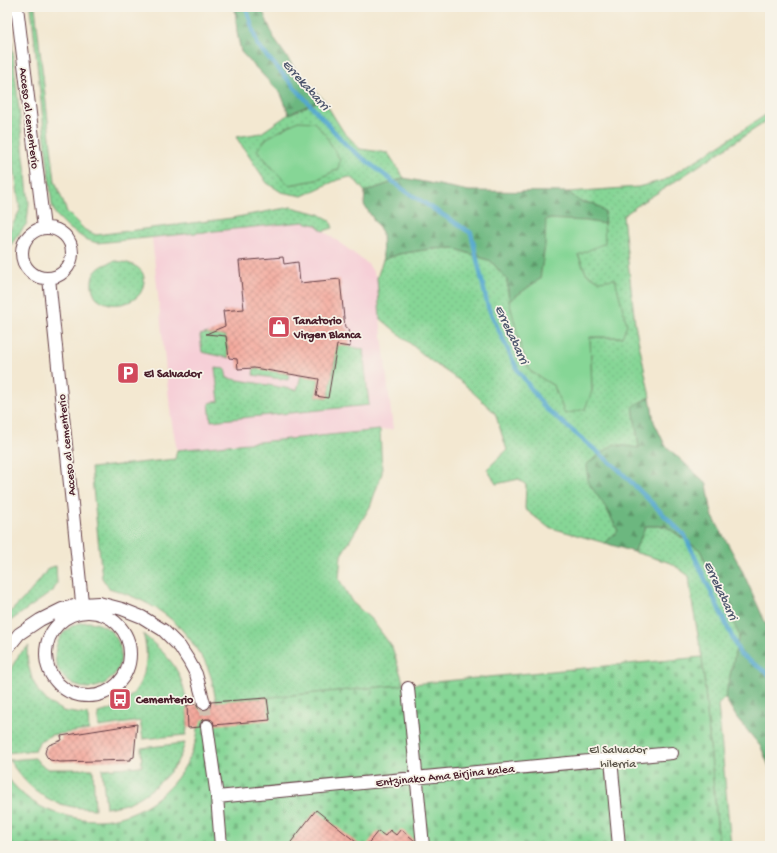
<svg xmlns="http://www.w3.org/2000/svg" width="777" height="853" font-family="'Gochi Hand',sans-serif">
<defs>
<pattern id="grass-dots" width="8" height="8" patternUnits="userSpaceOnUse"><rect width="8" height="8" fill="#86d696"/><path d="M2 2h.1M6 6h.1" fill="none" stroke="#75b781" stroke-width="1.8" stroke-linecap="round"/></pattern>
<pattern id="forest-firs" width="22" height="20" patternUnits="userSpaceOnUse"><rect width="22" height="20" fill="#6cb77f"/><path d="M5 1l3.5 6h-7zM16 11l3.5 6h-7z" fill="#5b9468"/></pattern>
<pattern id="cemetery-stones" width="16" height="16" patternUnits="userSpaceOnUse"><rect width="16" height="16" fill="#86d696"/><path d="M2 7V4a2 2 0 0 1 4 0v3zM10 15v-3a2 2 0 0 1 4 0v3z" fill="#75b781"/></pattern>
<pattern id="building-cross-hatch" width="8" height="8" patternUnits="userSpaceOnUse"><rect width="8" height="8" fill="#f4a79b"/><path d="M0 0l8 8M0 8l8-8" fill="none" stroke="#c8877f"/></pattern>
</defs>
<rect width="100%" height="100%" fill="#f7f3e8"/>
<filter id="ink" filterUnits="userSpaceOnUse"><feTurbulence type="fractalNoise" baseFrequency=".025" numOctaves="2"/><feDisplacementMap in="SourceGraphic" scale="8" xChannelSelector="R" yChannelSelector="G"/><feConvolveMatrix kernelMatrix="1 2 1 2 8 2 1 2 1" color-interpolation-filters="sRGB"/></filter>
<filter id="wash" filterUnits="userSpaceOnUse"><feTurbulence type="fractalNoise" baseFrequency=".012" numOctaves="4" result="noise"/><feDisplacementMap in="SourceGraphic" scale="16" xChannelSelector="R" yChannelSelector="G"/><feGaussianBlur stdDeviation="0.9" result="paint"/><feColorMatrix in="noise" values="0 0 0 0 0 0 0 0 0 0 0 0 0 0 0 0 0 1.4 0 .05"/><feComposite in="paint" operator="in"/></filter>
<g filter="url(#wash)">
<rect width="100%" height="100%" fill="#f3e8d1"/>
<!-- built -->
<path fill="#f6cfd7" d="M 303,222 L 316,225 L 368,264 L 377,278 L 380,318 L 393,429 L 177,450 L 171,418 L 152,238 Z"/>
<!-- grass -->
<path fill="url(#grass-dots)" stroke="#687a60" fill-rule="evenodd" d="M 7,7 L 8,7 L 29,203 L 27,223 L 10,246 L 7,247 L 7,236 L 20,210 L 11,143 L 9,96 L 7,67 Z
M 31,7 L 35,7 L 55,181 L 67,212 L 85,230 L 96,235 L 232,218 L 291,207 L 319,214 L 330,220 L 333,228 L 323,231 L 316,225 L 303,222 L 97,243 L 85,239 L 69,228 L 56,215 L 52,205 Z
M 323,99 L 343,131 L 360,149 L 388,153 L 404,178 L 365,192 L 356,181 L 349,177 L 335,181 L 302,196 L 281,192 L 267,183 L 236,137 L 261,133 L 289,114 ZM 257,150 L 338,169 L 316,180 L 289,185 L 277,173 Z
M 770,112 L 770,119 L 665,188 L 641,203 L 623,216 L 635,324 L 650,397 L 633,406 L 639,448 L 606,508 L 618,531 L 605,543 L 548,527 L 525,509 L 526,485 L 519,479 L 496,484 L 487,469 L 507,450 L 495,413 L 463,383 L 431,361 L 380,318 L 377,278 L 383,260 L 399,254 L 430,249 L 453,248 L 491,261 L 507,280 L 509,301 L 530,371 L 554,386 L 565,414 L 592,391 L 590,337 L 622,337 L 599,281 L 586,273 L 578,254 L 604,224 L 605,212 L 595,204 L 581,202 L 568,192 L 638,187 L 664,180 L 714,149 Z
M 115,261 C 127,262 146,266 144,282 C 143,287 142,292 138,296 C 127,306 108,308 96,297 C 94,294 92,289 92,285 C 91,270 102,265 115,261 Z
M 208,333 L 209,334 L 226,336 L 229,358 L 202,352 L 200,335 Z
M 315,341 L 363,349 L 369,405 L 211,421 L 209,403 L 219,401 L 215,368 L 225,369 L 227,378 L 297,390 L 301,376 L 319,378 L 316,396 L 328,398 L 336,355 L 323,353 Z
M 254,368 L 289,374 L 288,380 L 253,375 Z
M 380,430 L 382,473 L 370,507 L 341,555 L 339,579 L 352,602 L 372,620 L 392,647 L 404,685 L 223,702 L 216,702 C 214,690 212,677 207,666 C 205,661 202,657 199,653 C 177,616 149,601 109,588 L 102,578 L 91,468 L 175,459 L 177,450 Z
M 646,526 L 665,526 L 700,550 L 740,635 L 725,698 L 718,705 L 731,846 L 719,846 L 702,657 L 692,602 L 689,576 L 671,563 L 634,552 Z
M 56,566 L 57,583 L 53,591 L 13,619 L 7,625 L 7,615 C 23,600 37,586 48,568 Z
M55 655a33 33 0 1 1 66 0a33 33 0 1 1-66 0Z
M 143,634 C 153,643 164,652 172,663 C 186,682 190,712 186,735 L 143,739 L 140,721 L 99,727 L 98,713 C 107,711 116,708 124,703 C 126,701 128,698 131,696 C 146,679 150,656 143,634 Z
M 29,646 L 27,652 L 28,664 L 32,679 L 38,691 L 49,703 L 63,711 L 88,715 L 89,730 L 51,735 L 40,741 L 35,750 L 7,753 L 7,675 L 20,653 Z
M 185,743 C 183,748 182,754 179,758 C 171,776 144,798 125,804 C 119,806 112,807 106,808 L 102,769 L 142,766 L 141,748 Z
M 35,758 L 41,765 L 49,769 L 93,769 L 95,809 C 85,808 74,808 64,805 C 39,798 23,781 9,760 Z"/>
<!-- forest -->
<path fill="url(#forest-firs)" stroke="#5b6b55" d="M 235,7 L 261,7 L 275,40 L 298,73 L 323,99 L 289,114 L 281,94 L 241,52 L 237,33 Z
M 404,178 L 469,191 L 568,192 L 581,202 L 595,204 L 605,212 L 604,224 L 586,221 L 547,219 L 545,246 L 540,279 L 509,301 L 507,280 L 491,261 L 453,248 L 430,249 L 399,254 L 383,260 L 382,232 L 364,205 L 365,192 Z
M 650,397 L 654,422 L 665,445 L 707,484 L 712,515 L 741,568 L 770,633 L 770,769 L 761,747 L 737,718 L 725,698 L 739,635 L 700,550 L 665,526 L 646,526 L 634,552 L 605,543 L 618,531 L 606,508 L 588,482 L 587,464 L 614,444 L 639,448 L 633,406 Z"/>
<!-- cemetery -->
<path fill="url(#cemetery-stones)" stroke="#687a60" d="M 702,657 L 719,846 L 7,846 L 7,776 C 19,795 41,810 63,815 C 74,818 85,820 96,820 C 143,820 184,784 196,740 C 199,728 199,716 198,704 Z"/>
<!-- garden -->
<path fill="#86d696" stroke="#687a60" d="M 298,121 L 314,122 L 326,136 L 340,160 L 338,169 L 316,180 L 289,185 L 277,173 L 257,150 L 267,138 Z
M 546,219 L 586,221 L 604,224 L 605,243 L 578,255 L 586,273 L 599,281 L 615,279 L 627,325 L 622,337 L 590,337 L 592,391 L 585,409 L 565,414 L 554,386 L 530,371 L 521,347 L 509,301 L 540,279 L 545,246 Z"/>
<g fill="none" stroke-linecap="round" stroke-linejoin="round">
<!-- stream -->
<path stroke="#52a7ce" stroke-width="4.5" d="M 246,7 L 258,46 L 347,146 L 404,190 L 471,233 L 488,307 L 517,369 L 545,408 L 617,468 L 685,536 L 740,654 L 770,675"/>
</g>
<g id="blocks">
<!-- building -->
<path fill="url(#building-cross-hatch)" d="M 283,257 L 284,264 L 298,262 L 300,283 L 340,279 L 345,328 L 348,328 L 350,347 L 337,345 L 328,398 L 316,396 L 319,379 L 254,368 L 238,369 L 237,359 L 229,358 L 226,336 L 206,334 L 225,326 L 223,311 L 244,309 L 239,261 Z
M 267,698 L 270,720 L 214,725 L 213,721 L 210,719 L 206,719 L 202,720 L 200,724 L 200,727 L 188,728 L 187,705 L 196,704 L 199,709 L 202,710 L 206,710 L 210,708 L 211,702 Z
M 137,724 L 134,757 L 131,758 L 131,760 L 60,762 L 50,760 L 47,757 L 45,753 L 46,749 L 49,745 L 62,740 L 61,736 Z
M 316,810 L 361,846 L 288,846 Z
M 401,829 L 415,841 L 415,846 L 366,846 L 378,831 L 385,836 L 390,830 L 396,835 Z"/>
</g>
</g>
<g filter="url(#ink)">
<use href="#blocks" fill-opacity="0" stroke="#633d44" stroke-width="1"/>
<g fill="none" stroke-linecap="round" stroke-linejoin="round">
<!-- street-tunnel -->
<path stroke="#d1c0b0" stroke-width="12" stroke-dasharray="12 6" stroke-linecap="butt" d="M 204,703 L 207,726"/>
<!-- street casing -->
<g stroke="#633d44" stroke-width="14">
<path id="street" d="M 17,7 L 44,228
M22 253a25 25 0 1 1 50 0a25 25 0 1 1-50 0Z
M 49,278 L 83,612
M46 654a42 42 0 1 1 84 0a42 42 0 1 1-84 0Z
M 7,649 L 19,634 L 40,620 L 62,609 L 82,604 L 99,603 L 122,609 L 142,617 L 163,630 L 180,647 L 189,661 L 196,674 L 204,703
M 408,688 L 423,846
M 207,726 L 217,797 L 221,846
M 611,759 L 619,846
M 217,797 L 672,753"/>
</g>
<!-- street -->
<use href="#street" stroke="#fff" stroke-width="12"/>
</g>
</g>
<!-- icons -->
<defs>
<g id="shop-square" transform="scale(1.15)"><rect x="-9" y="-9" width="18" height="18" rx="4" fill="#d1495b" stroke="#f7f3e8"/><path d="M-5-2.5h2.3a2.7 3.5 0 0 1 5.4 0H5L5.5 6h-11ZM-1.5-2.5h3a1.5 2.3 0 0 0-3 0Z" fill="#fff"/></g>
<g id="parking-square" transform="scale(1.15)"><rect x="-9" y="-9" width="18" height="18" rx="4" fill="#d1495b" stroke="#f7f3e8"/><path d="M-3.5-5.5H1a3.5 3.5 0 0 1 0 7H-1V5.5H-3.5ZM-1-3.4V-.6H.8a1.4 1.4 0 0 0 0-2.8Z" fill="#fff"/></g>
<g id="bus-square" transform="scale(1.15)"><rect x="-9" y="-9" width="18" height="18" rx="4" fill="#d1495b" stroke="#f7f3e8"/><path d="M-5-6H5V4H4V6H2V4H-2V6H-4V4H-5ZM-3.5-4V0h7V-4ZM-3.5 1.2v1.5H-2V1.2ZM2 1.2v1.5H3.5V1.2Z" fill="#fff"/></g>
</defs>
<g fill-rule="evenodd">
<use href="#shop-square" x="279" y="327"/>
<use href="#parking-square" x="128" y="373"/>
<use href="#bus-square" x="120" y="699"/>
</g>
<g text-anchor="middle" stroke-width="3.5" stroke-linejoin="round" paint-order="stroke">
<!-- street labels -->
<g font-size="12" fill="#4a1f2b" stroke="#f7f3e8">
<text transform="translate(30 118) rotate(83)" y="4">Acceso al cementerio</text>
<text transform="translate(66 445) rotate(-96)" y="4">Acceso al cementerio</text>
<text transform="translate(445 775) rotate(-6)" y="4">Entzinako Ama Birjina kalea</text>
</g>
<!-- poi labels -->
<g font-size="12" font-weight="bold" fill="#4a1f2b" stroke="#f7f3e8" text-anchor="start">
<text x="294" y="324">Tanatorio<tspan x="294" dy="14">Virgen Blanca</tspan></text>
<text x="144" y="377">El Salvador</text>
<text x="136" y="703">Cementerio</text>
</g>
<!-- park labels -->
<g font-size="12" fill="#5c564b" stroke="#f7f3e8">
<text x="618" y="753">El Salvador<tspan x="618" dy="14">hilerria</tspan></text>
</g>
<!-- water labels -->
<g font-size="13" font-style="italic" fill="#4d556c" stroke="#f7f3e8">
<text transform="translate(307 84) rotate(48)" y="5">Errekabarri</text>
<text transform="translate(513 334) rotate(65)" y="5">Errekabarri</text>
<text transform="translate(722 590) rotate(65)" y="5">Errekabarri</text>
</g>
</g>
<!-- margin -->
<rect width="777" height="853" fill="none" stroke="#f7f3e8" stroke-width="24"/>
</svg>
